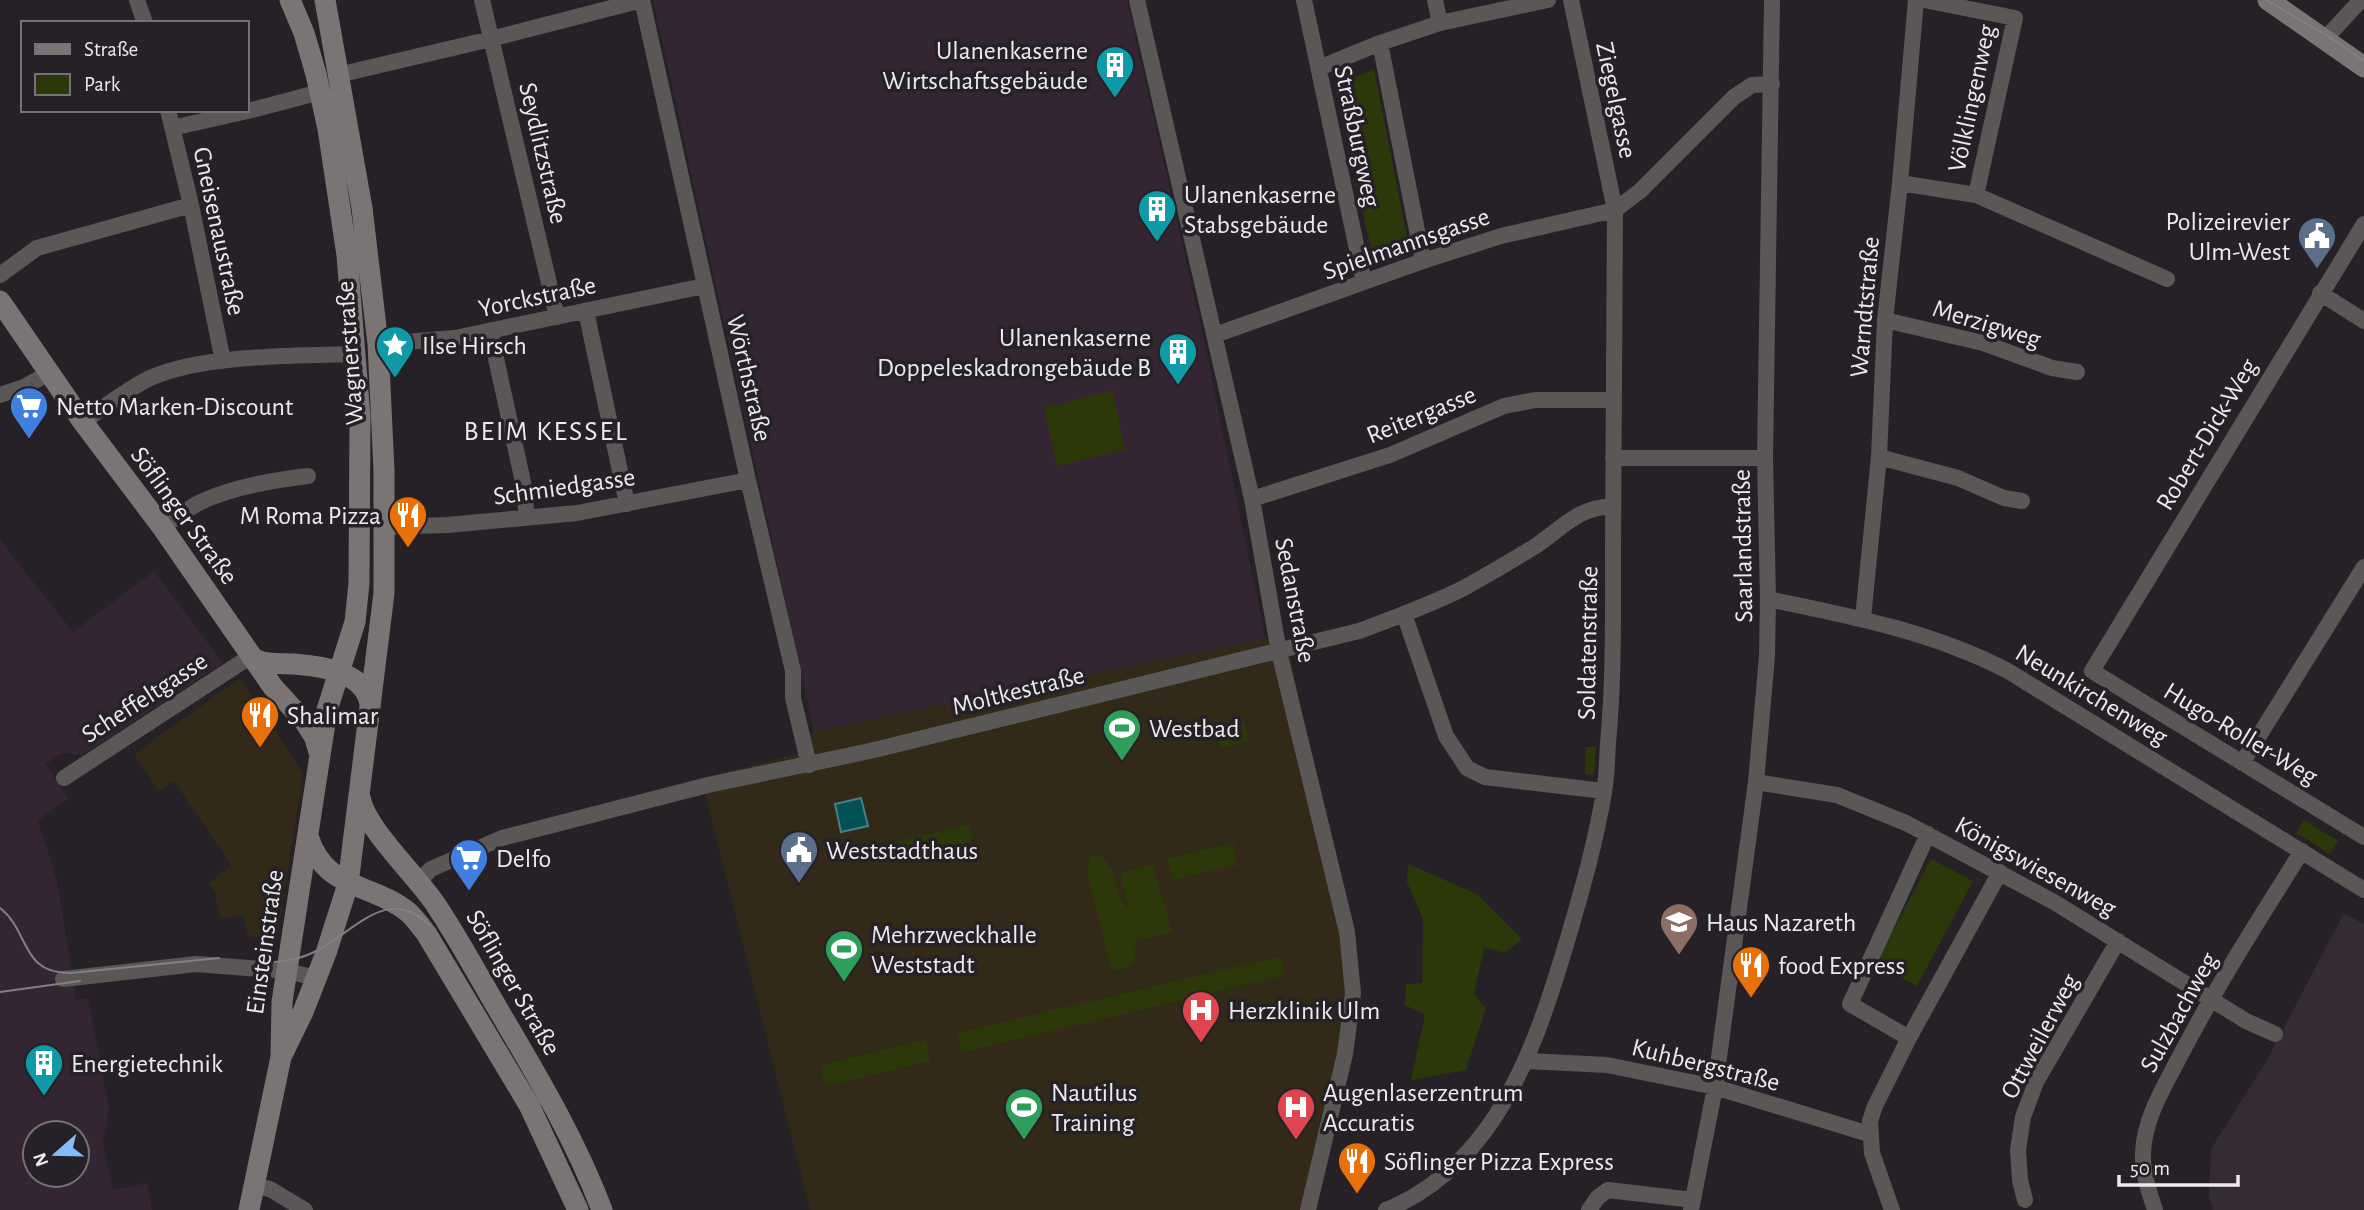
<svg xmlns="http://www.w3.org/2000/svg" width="2364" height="1210" font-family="'Alegreya Sans',sans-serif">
<rect width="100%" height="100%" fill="#262127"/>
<!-- commercial -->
<path fill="#322919" d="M 1265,638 L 1287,640 L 1347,932 L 1353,993 L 1308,1210 L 810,1210 L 701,778 L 801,753 L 814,731 Z
M 237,680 L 243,681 L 303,774 L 279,928 L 272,940 L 247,936 L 244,916 L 220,918 L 215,893 L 208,884 L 231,866 L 174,781 L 159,791 L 134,754 Z"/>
<!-- industrial -->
<path fill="#332532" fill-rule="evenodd" d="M 653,0 L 1127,0 L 1204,340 L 1265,638 L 814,731 Z
M 0,540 L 73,632 L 154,571 L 223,663 L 82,755 L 62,753 L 46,764 L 68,798 L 38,821 L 57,880 L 76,1000 L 88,998 L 109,1107 L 103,1143 L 113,1190 L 147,1183 L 152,1210 L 0,1210 ZM 35,1133 L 77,1133 L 77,1175 L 35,1175 Z"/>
<!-- built -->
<path fill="#342b35" d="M 2344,913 L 2364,924 L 2364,1210 L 2213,1210 L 2209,1197 L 2211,1149 L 2267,1060 Z"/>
<!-- green -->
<path fill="#2c370a" d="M 1374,69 L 1408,242 L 1373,258 L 1335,86 Z
M 1113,390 L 1125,450 L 1057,466 L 1044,408 Z
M 1245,723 L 1250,741 L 1221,748 L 1217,729 Z
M 1586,747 L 1596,747 L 1594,775 L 1585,774 Z
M 2304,820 L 2338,841 L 2330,854 L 2296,833 Z
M 969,824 L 973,840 L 902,857 L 898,841 Z
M 1233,843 L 1238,865 L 1172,880 L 1167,859 Z
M 1099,854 C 1121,873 1112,890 1129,909 L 1120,873 L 1153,864 L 1172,932 L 1139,941 L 1134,927 L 1137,940 L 1132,966 L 1111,971 L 1087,873 L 1090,857 Z
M 1931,859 L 1973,881 L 1917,986 L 1875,964 Z
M 1408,864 L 1477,894 L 1522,939 L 1506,953 L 1484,948 L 1474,994 L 1486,1008 L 1466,1070 L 1411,1080 L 1425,1015 L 1405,1005 L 1406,984 L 1422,983 L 1423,919 L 1407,882 Z
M 1281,956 L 1286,975 L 961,1053 L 957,1033 Z
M 926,1040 L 931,1061 L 825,1086 L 820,1065 Z"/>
<!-- water -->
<path fill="#005254" stroke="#478082" stroke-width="2" d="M 861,798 L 868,826 L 841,832 L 835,804 Z"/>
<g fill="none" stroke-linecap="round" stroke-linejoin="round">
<!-- street -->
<path stroke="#5b5757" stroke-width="16" d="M 137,0 L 145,23
M 482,0 L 557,317
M 642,0 L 748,480 L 793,671 L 793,698 L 809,765
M 1137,0 L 1252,499 L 1279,652 L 1347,932 L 1353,993 L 1345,1054 L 1308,1210
M 1304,0 L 1364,282
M 1435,0 L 1440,23
M 1924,0 L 2015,18 L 1976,195
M 2324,40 L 2361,0
M 1380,43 L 1423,261
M 1319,68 L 1380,43 L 1440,23 L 1548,0
M 338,75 L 491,39 L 642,0
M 168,110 L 191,205 L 223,361
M 172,128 L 256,109 L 320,92
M 1900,183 L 1976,195 L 2167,279
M 2364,224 L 2092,671 L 2364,837
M 0,275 L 37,248 L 191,205
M 2320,293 L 2364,321
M 586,311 L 627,504
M 1885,320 L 1983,343 L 2052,368 L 2077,372
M 490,331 L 523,482 L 527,518
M 1215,335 L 1423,261 L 1501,236 L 1615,210 L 1571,0
M 378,344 L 455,338 L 704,286
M 0,395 L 24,387 L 49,373
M 83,422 C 104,407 126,390 150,378 C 204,354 297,356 356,354
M 1879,457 L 1958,478 L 2004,498 L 2022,501
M 1613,458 L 1765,458
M 1252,499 L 1390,455 L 1504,406 L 1535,400 L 1614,400
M 162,527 C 173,520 184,512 195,505 C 226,488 274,480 308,476
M 385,527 L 447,525 L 577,513 L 748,480
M 1768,599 C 1851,616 1933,632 2008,671 L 2364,890
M 1404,614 L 1446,736 L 1467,768 L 1485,777 L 1604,791
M 1863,618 L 1879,457 L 1885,320 L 1900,183 L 1916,0
M 2242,763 L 2364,567
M 64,778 L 251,656
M 1756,782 L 1837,795 L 1906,823 L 2054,902 L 2246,1021 L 2275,1034
M 419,881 L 431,869 L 502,838 L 708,785 L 870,751 L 1359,631 C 1394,618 1430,605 1464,588 C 1487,575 1511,561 1534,547 C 1563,528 1576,508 1613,506
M 63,979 L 196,964 L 287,971 L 316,978
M 1909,1038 L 1850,1004 L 1928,834
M 1527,1061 L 1607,1065 L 1671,1078 L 1715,1087 L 1869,1134
M 253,1186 L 270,1189 L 305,1210
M 2025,1200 L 2020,1180 L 2018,1150 L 2023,1117 L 2036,1082 L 2118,941
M 1386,1210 C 1498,1164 1536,1045 1568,938 C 1582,890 1596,841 1604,792 C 1607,776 1607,759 1608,743 C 1614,679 1613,614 1613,549 C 1613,436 1615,323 1615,210 L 1640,191 L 1734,97 L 1752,85 L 1772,84
M 1589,1210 L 1598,1197 L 1608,1190 L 1693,1200
M 1691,1210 L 1715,1087 L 1756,782 L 1767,656 L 1768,599 L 1765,458 L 1772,0
M 1892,1210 L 1872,1153 L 1870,1121 L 1875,1106 L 1909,1038 L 2000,872
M 2155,1210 C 2149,1191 2142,1173 2143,1153 C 2144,1119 2164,1087 2179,1058 C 2216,987 2259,919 2302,851"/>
<!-- secondary -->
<path stroke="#7a7474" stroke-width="21" d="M 2268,0 L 2364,67
M 0,301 L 83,422 L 162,527 L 273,687 L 305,722 L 315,738 L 319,752
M 251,656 C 262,666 280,663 294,664 C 322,666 365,672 370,704
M 360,797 C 364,827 418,877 436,905 C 460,941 480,979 502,1016 C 539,1079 576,1141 602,1210
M 308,836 C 325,891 371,882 408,912 C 415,918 420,926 426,933 L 529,1105 L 578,1210
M 282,1055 L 303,1012 L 326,953 L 348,884 L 384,593 L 384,470 L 378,344 L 362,208 L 325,0
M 249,1210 L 281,1057 L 282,1002 L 327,710 L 355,622 L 359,583 L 360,417 L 347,255 L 328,129 L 316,74 L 304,33 L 290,0"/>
<!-- tram -->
<path stroke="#837f84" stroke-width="2" d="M 2266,0 L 2328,36 L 2364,61
M 0,908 C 30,931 20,974 71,973 L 219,958
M 259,963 C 277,962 295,961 312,953 C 351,936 387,881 430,926
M 0,992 L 80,981"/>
</g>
<!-- icons -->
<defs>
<g id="building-pin" transform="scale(2.0125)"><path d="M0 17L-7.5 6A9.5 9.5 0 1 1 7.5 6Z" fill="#0f9aa8" stroke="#262127"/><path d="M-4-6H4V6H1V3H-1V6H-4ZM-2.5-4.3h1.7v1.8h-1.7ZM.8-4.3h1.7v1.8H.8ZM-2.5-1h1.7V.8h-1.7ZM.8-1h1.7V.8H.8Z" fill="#fff"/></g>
<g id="civic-pin" transform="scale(2.0125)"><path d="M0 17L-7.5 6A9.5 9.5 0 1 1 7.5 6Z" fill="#5c6f8a" stroke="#262127"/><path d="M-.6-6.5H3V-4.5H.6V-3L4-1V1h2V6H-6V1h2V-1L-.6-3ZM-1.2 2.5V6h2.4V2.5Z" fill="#fff"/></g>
<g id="sight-pin" transform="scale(2.0125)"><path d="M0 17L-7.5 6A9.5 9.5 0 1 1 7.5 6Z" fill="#0f9aa8" stroke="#262127"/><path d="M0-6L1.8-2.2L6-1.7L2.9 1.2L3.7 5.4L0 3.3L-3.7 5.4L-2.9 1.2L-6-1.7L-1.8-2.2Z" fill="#fff"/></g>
<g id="supermarket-pin" transform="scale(2.0125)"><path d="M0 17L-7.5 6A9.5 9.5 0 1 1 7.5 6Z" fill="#3f7fe0" stroke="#262127"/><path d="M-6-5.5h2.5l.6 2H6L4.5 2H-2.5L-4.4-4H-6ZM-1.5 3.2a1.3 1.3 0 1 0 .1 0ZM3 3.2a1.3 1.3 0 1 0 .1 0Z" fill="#fff"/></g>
<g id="restaurant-pin" transform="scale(2.0125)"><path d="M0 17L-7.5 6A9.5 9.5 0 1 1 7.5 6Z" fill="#e8710a" stroke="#262127"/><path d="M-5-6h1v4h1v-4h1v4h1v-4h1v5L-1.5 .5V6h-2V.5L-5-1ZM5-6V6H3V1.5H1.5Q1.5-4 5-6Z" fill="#fff"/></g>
<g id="stadium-pin" transform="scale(2.0125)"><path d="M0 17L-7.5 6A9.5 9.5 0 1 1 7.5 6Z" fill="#2e9e5b" stroke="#262127"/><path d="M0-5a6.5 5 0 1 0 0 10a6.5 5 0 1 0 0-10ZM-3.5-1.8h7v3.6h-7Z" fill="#fff"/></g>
<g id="school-pin" transform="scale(2.0125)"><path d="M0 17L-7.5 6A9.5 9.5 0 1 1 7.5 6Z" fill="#8d6e63" stroke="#262127"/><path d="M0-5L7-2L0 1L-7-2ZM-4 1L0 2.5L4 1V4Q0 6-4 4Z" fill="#fff"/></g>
<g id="hospital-pin" transform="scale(2.0125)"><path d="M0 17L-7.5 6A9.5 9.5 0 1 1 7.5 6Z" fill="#e0444e" stroke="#262127"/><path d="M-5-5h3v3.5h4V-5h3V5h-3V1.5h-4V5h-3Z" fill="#fff"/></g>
</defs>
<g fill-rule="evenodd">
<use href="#building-pin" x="1115" y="65"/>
<use href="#building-pin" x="1157" y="209"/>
<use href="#civic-pin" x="2317" y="236"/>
<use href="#sight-pin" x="395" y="345"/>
<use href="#building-pin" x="1178" y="352"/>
<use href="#supermarket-pin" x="29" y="406"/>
<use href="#restaurant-pin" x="408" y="515"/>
<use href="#restaurant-pin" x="260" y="715"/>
<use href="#stadium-pin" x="1122" y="728"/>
<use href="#civic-pin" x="799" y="850"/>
<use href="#supermarket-pin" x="469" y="858"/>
<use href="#school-pin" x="1679" y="922"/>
<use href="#stadium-pin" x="844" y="949"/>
<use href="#restaurant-pin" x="1751" y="965"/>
<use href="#hospital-pin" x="1201" y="1010"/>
<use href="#building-pin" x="44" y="1063"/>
<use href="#stadium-pin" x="1024" y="1107"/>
<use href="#hospital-pin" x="1296" y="1107"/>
<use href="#restaurant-pin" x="1357" y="1161"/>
</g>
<g text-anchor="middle" stroke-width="7" stroke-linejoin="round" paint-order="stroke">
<!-- poi labels -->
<g font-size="26" fill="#edeaee" stroke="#262127" text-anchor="start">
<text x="1088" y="59" text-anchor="end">Ulanenkaserne<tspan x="1088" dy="30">Wirtschaftsgebäude</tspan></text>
<text x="1184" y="203">Ulanenkaserne<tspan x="1184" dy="30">Stabsgebäude</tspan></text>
<text x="2290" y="230" text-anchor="end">Polizeirevier<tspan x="2290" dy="30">Ulm-West</tspan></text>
<text x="1151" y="346" text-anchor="end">Ulanenkaserne<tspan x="1151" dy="30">Doppeleskadrongebäude B</tspan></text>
<text x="422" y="354">Ilse Hirsch</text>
<text x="56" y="415">Netto Marken-Discount</text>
<text x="381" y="524" text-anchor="end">M Roma Pizza</text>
<text x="287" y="724">Shalimar</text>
<text x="1149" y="737">Westbad</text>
<text x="826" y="859">Weststadthaus</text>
<text x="496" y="867">Delfo</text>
<text x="1706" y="931">Haus Nazareth</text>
<text x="871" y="943">Mehrzweckhalle<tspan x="871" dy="30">Weststadt</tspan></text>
<text x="1778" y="974">food Express</text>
<text x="1228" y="1019">Herzklinik Ulm</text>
<text x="71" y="1072">Energietechnik</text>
<text x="1051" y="1101">Nautilus<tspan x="1051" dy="30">Training</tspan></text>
<text x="1323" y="1101">Augenlaserzentrum<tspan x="1323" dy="30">Accuratis</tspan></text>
<text x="1384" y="1170">Söflinger Pizza Express</text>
</g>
<!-- street labels -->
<g font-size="26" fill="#edeaee" stroke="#262127">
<text transform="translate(1971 98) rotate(-78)" y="9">Völklingenweg</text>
<text transform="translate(1617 100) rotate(78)" y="9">Ziegelgasse</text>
<text transform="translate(1358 136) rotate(78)" y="9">Straßburgweg</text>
<text transform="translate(544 153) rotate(77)" y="9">Seydlitzstraße</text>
<text transform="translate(220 231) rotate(78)" y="9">Gneisenaustraße</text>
<text transform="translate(1406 243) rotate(-19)" y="9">Spielmannsgasse</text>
<text transform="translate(537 296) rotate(-12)" y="9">Yorckstraße</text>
<text transform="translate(1864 307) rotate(-85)" y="9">Warndtstraße</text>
<text transform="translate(1987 323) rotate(17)" y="9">Merzigweg</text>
<text transform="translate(349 353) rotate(-94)" y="9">Wagnerstraße</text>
<text transform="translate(750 378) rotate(77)" y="9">Wörthstraße</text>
<text transform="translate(1421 414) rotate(-22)" y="9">Reitergasse</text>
<text transform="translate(2206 434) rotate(-59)" y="9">Robert-Dick-Weg</text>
<text transform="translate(564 486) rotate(-8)" y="9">Schmiedgasse</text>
<text transform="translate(185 515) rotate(54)" y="9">Söflinger Straße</text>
<text transform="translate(1742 546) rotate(-91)" y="9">Saarlandstraße</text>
<text transform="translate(1296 600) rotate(79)" y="9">Sedanstraße</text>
<text transform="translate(1587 643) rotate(-89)" y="9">Soldatenstraße</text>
<text transform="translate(1018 690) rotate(-14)" y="9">Moltkestraße</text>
<text transform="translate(2092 694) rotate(31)" y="9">Neunkirchenweg</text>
<text transform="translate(144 697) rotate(-33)" y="9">Scheffeltgasse</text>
<text transform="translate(2241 733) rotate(31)" y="9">Hugo-Roller-Weg</text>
<text transform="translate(2036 866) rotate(29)" y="9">Königswiesenweg</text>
<text transform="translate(264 942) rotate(-82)" y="9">Einsteinstraße</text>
<text transform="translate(514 982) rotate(60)" y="9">Söflinger Straße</text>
<text transform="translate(2178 1012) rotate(-61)" y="9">Sulzbachweg</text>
<text transform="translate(2039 1036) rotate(-62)" y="9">Ottweilerweg</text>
<text transform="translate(1706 1064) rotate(14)" y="9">Kuhbergstraße</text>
</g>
<!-- neighbourhood labels -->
<g font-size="28" letter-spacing="2" fill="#edeaee" stroke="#262127">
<text x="546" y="440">BEIM KESSEL</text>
</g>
</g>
<!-- legend -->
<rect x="21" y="21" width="228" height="91" fill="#262127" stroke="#767177" stroke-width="2"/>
<rect x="35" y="44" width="35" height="10" fill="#7a7474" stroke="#767177" stroke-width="2"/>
<text x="84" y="56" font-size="21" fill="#edeaee">Straße</text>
<rect x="35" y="74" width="35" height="21" fill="#2c370a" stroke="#767177" stroke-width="2"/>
<text x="84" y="91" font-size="21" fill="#edeaee">Park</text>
<!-- north arrow -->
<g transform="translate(56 1154) rotate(250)"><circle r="33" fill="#262127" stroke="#767177" stroke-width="2"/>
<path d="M0-5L12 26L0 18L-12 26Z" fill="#82bcfa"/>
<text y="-10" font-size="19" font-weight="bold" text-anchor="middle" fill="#edeaee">N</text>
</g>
<!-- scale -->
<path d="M2119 1175v10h119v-10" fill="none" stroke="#edeaee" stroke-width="3.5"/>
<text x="2130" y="1175" font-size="21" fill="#edeaee" stroke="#262127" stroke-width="5" paint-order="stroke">50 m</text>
</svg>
